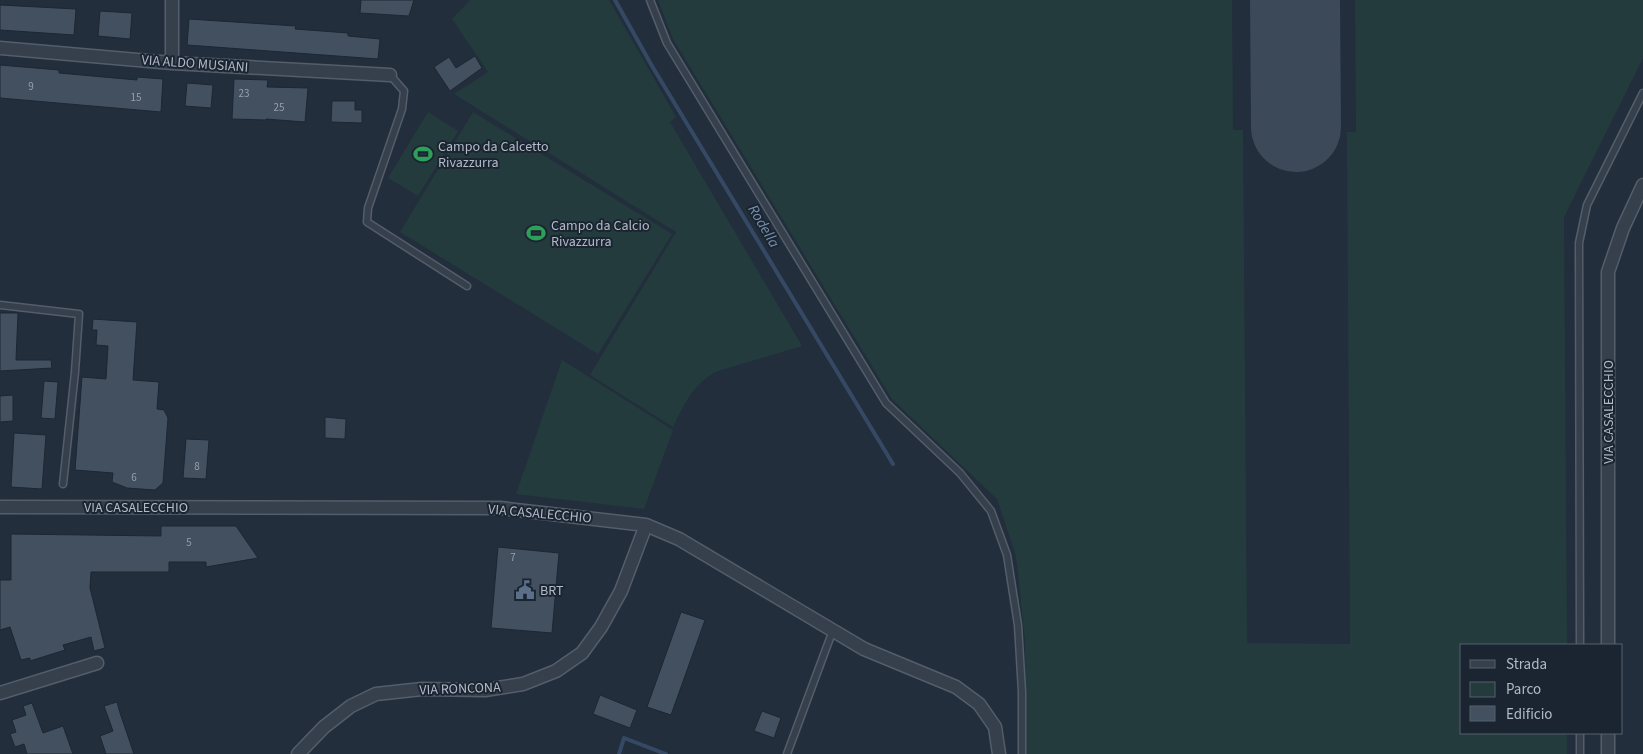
<svg xmlns="http://www.w3.org/2000/svg" width="1643" height="754" font-family="'Source Sans 3',sans-serif">
<rect width="100%" height="100%" fill="#222e3c"/>
<!-- green -->
<path fill="#243b3d" d="M 470,0 L 609,0 L 676,117 L 670,122 L 802,346 L 715,372 C 691,387 685,403 673,427 L 590,375 L 676,232 L 454,94 L 488,72 L 452,19 Z
M 658,0 L 1232,0 L 1233,130 L 1243,130 L 1247,643 L 1350,644 L 1347,132 L 1356,132 L 1355,0 L 1643,0 L 1643,58 L 1564,217 L 1567,645 L 1462,645 L 1462,733 L 1567,733 L 1567,754 L 1026,754 L 1025,640 L 1016,556 L 997,499 L 892,399 L 673,39 Z
M 428,112 L 458,131 L 418,196 L 388,178 Z
M 473,112 L 672,234 L 598,354 L 400,232 Z
M 562,360 L 673,430 L 644,509 L 516,494 Z"/>
<g fill="none" stroke-linecap="round" stroke-linejoin="round">
<!-- stream -->
<path stroke="#354964" stroke-width="4" d="M 615,0 L 652,66 L 893,464
M 619,754 L 624,738 L 666,754"/>
<!-- runway -->
<path stroke="#3c4958" stroke-width="90" d="M 1295,0 L 1296,127"/>
</g>
<!-- building -->
<path fill="#435060" stroke="#1d2733" d="M 361,0 L 414,0 L 409,16 L 360,13 Z
M 0,5 L 76,9 L 74,35 L 0,30 Z
M 100,11 L 132,13 L 130,39 L 98,36 Z
M 189,19 L 296,26 L 295,29 L 348,33 L 348,36 L 380,39 L 378,59 L 187,45 Z
M 475,56 L 482,68 L 450,91 L 434,67 L 449,57 L 456,68 Z
M 0,65 L 59,70 L 59,73 L 137,80 L 137,77 L 163,79 L 161,112 L 0,98 Z
M 234,79 L 268,80 L 267,87 L 308,88 L 305,122 L 266,119 L 266,120 L 232,119 Z
M 187,83 L 213,85 L 211,108 L 185,106 Z
M 332,101 L 355,101 L 355,110 L 362,110 L 362,123 L 331,122 Z
M 0,313 L 18,313 L 16,360 L 51,360 L 52,368 L 0,371 Z
M 93,319 L 137,322 L 133,380 L 159,382 L 157,409 L 164,410 L 168,418 L 163,483 L 155,490 L 127,488 L 112,482 L 113,473 L 75,470 L 82,377 L 106,379 L 108,346 L 96,345 L 97,330 L 92,330 Z
M 44,381 L 58,382 L 55,419 L 41,418 Z
M 13,395 L 13,421 L 0,422 L 0,396 Z
M 325,417 L 346,419 L 345,439 L 325,438 Z
M 14,433 L 46,435 L 42,489 L 11,487 Z
M 186,439 L 209,440 L 206,479 L 183,478 Z
M 161,526 L 236,526 L 258,558 L 206,567 L 206,562 L 169,562 L 169,572 L 91,572 L 90,588 L 105,648 L 94,651 L 91,637 L 63,645 L 65,650 L 30,661 L 30,658 L 21,660 L 10,627 L 0,630 L 0,580 L 11,580 L 11,534 L 161,536 Z
M 498,547 L 559,553 L 552,633 L 491,628 Z
M 681,612 L 705,620 L 671,715 L 647,707 Z
M 600,695 L 637,710 L 630,728 L 593,714 Z
M 117,702 L 120,713 L 134,754 L 106,754 L 100,736 L 113,731 L 104,706 Z
M 32,703 L 43,733 L 63,726 L 73,754 L 27,754 L 24,744 L 15,747 L 10,734 L 16,732 L 12,720 L 26,715 L 23,706 Z
M 762,711 L 781,718 L 774,738 L 754,731 Z"/>
<g fill="none" stroke-linecap="round" stroke-linejoin="round">
<!-- service casing -->
<g stroke="#545d6a" stroke-width="9">
<path id="service" d="M 650,0 L 667,43 L 886,403 L 960,473 L 991,511 L 1007,555 L 1018,625 L 1022,692 L 1022,754
M 390,75 L 404,91 L 402,109 L 368,208 L 367,222 L 467,286
M 0,305 L 79,314 L 75,372 L 63,484
M 1580,645 L 1579,243 L 1587,205 L 1643,93
M 1580,733 L 1580,754
M 787,754 L 833,630"/>
</g>
<!-- minor casing -->
<g stroke="#545d6a" stroke-width="15">
<path id="minor" d="M 0,48 L 172,63 L 390,75
M 172,63 L 172,0
M 0,507 L 500,508 L 646,525 L 679,539 L 864,649 L 956,687 L 979,704 L 995,727 L 999,754
M 1608,645 L 1608,272 L 1623,228 L 1643,185
M 0,693 L 97,663
M 1608,733 L 1608,754
M 298,754 L 324,727 L 351,706 L 376,694 L 422,689 L 485,690 L 523,684 L 556,671 L 582,653 L 601,627 L 621,591 L 646,525"/>
</g>
<!-- service -->
<use href="#service" stroke="#36404c" stroke-width="6"/>
<!-- minor -->
<use href="#minor" stroke="#36404c" stroke-width="12"/>
</g>
<!-- icons -->
<defs>
<g id="stadium-bare" transform="scale(1.5)"><path d="M0-5a6.5 5 0 1 0 0 10a6.5 5 0 1 0 0-10ZM-3.5-1.8h7v3.6h-7Z" fill="#2e9e5b" stroke="#1b2531" stroke-width="2.5" paint-order="stroke"/></g>
<g id="civic-bare" transform="scale(1.5)"><path d="M-.6-6.5H3V-4.5H.6V-3L4-1V1h2V6H-6V1h2V-1L-.6-3ZM-1.2 2.5V6h2.4V2.5Z" fill="#5c6f8a" stroke="#1b2531" stroke-width="2.5" paint-order="stroke"/></g>
</defs>
<g fill-rule="evenodd">
<use href="#stadium-bare" x="423" y="154"/>
<use href="#stadium-bare" x="536" y="233"/>
<use href="#civic-bare" x="525" y="590"/>
</g>
<g text-anchor="middle" stroke-width="4" stroke-linejoin="round" paint-order="stroke">
<!-- number labels -->
<g font-size="11" fill="#96a0ae">
<text x="31" y="90">9</text>
<text x="244" y="97">23</text>
<text x="136" y="101">15</text>
<text x="279" y="111">25</text>
<text x="197" y="470">8</text>
<text x="134" y="481">6</text>
<text x="189" y="546">5</text>
<text x="513" y="561">7</text>
</g>
<!-- street labels -->
<g font-size="14" fill="#b1bac8" stroke="#1b2531">
<text transform="translate(195 63) rotate(4)" y="5">VIA ALDO MUSIANI</text>
<text transform="translate(1608 412) rotate(-90)" y="5">VIA CASALECCHIO</text>
<text x="136" y="512">VIA CASALECCHIO</text>
<text transform="translate(540 513) rotate(5)" y="5">VIA CASALECCHIO</text>
<text transform="translate(460 688) rotate(-2)" y="5">VIA RONCONA</text>
</g>
<!-- poi labels -->
<g font-size="14" fill="#b1bac8" stroke="#1b2531" text-anchor="start">
<text x="438" y="151">Campo da Calcetto<tspan x="438" dy="16">Rivazzurra</tspan></text>
<text x="551" y="230">Campo da Calcio<tspan x="551" dy="16">Rivazzurra</tspan></text>
<text x="540" y="595">BRT</text>
</g>
<!-- water labels -->
<g font-size="15" font-style="italic" fill="#7891b1" stroke="#1b2531">
<text transform="translate(764 226) rotate(59)" y="5">Rodella</text>
</g>
</g>
<!-- legend -->
<rect x="1460" y="644" width="162" height="90" fill="#1b2531" stroke="#57616d"/>
<rect x="1470" y="660" width="25" height="8" fill="#36404c" stroke="#57616d"/>
<text x="1506" y="669" font-size="15" fill="#b1bac8">Strada</text>
<rect x="1470" y="682" width="25" height="15" fill="#243b3d" stroke="#57616d"/>
<text x="1506" y="694" font-size="15" fill="#b1bac8">Parco</text>
<rect x="1470" y="706" width="25" height="15" fill="#435060" stroke="#57616d"/>
<text x="1506" y="719" font-size="15" fill="#b1bac8">Edificio</text>
</svg>
